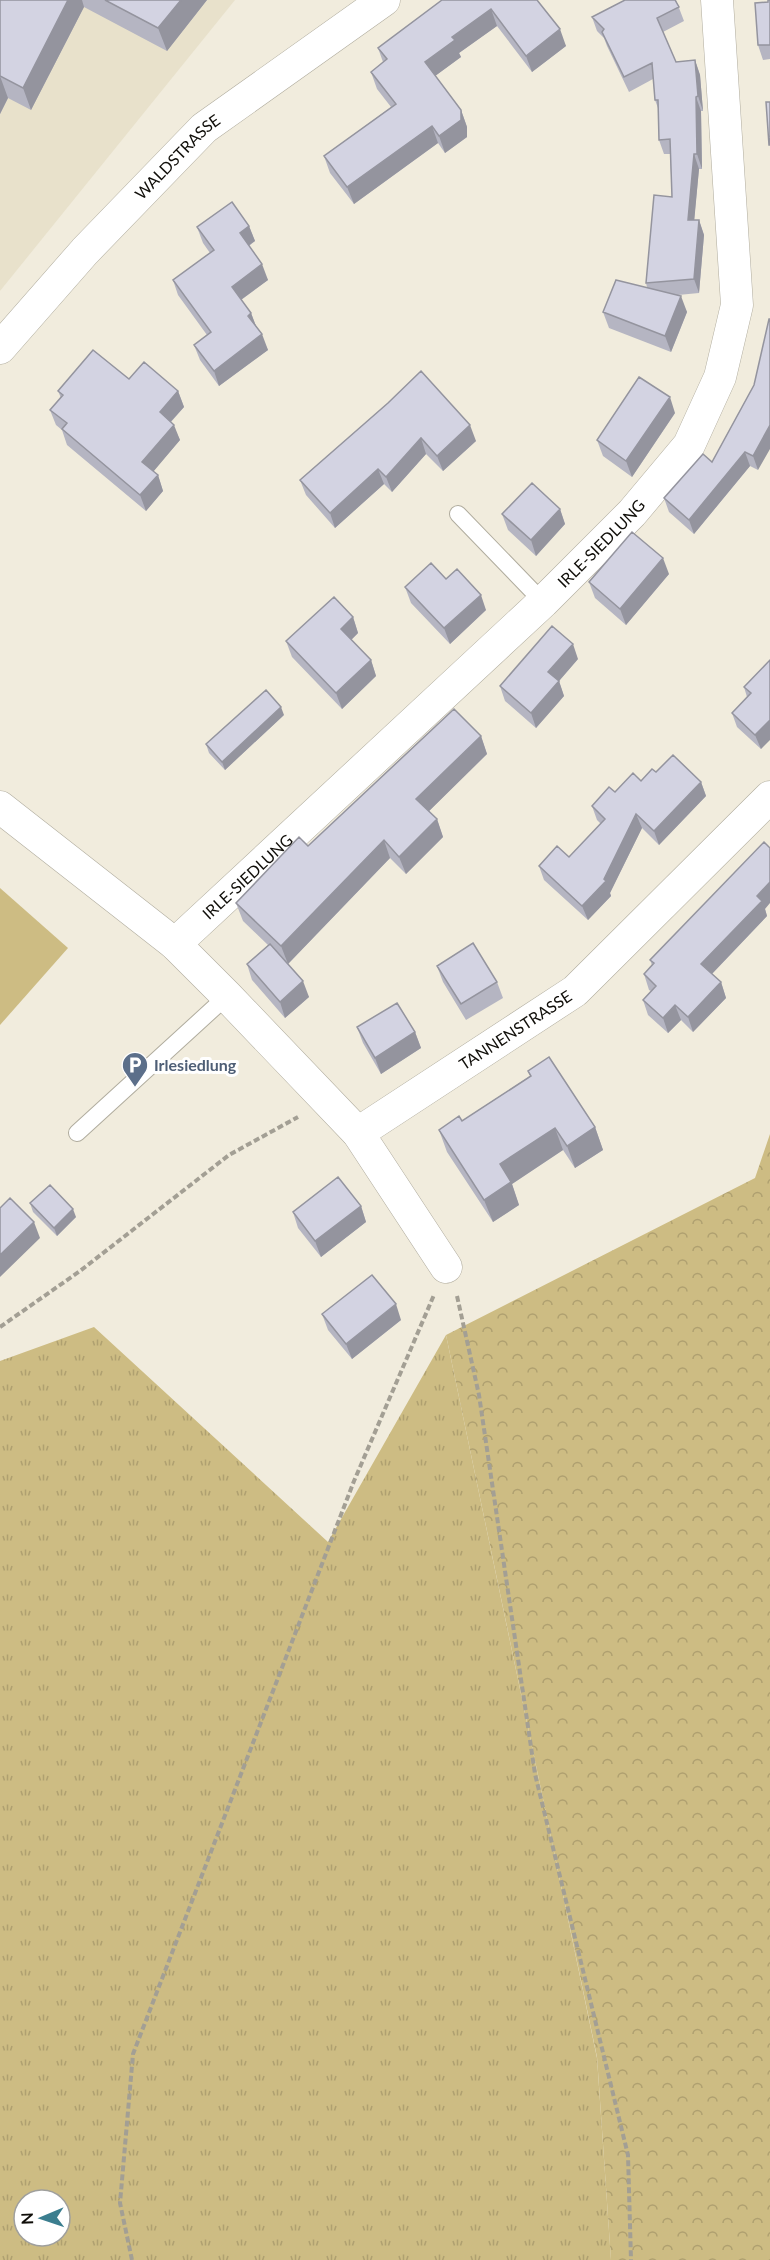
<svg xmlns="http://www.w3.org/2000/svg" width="770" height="2260" font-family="Lato,sans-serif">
<defs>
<pattern id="grass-tufts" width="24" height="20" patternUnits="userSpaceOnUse" patternTransform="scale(1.5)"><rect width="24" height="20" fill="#cdbc83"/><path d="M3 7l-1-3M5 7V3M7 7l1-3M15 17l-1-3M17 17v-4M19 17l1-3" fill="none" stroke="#afa070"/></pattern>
<pattern id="forest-crowns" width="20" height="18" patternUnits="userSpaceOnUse" patternTransform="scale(1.5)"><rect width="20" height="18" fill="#cdbc83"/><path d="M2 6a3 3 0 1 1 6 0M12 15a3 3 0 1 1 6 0" fill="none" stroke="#afa070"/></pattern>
</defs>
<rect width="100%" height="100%" fill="#f1ecdd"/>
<!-- built -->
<path fill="#e8e1cb" d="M 0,0 L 235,0 L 0,291 Z"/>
<!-- grass -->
<path fill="url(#grass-tufts)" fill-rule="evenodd" d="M 94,1327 L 328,1542 L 446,1335 L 597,2058 L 611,2260 L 0,2260 L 0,1361 ZM 24,2200 L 60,2200 L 60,2236 L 24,2236 Z"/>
<!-- forest -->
<path fill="url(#forest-crowns)" d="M 770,1134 L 770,2260 L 611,2260 L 597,2057 L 446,1335 L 755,1178 Z"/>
<!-- pitch -->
<path fill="#cdbc83" d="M 0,888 L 68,948 L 0,1025 Z"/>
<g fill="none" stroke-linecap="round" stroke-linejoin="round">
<!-- service casing -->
<g stroke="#b0ac9e" stroke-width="18">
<path id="service" d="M 458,514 L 543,602
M 77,1133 L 227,996"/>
</g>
<!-- minor casing -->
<g stroke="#b0ac9e" stroke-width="33">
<g id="minor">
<path id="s1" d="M 0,348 L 85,251 L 204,128 L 384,0"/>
<path d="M 0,807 L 175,944 L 227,996 L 358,1133 L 446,1267"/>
<path id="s2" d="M 175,944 L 543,602 L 632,513 L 689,445 L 720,377 L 737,305 L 717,0"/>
<path id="s3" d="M 358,1133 L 575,991 L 770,797"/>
</g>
</g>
<!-- path -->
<path stroke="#a39f94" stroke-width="4" stroke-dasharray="6 3" stroke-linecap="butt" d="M 457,1296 L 479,1395 L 535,1774 L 628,2155 L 631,2260
M 0,1327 L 80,1271 L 229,1155 L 298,1117
M 132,2260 L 120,2203 L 133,2054 L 354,1481 L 434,1295"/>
<!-- service -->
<use href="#service" stroke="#fff" stroke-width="16"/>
<!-- minor -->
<use href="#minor" stroke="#fff" stroke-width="32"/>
</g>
<!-- wall -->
<path fill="#b5b5c2" d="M 0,0 L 207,0 L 167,51 L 84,7 L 31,110 L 8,98 L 0,114 Z
M 442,0 L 539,2 L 566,46 L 532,72 L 497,26 L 459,53 L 461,57 L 435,76 L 461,110 L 467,127 L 467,137 L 445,153 L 438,143 L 354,204 L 330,173 L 324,156 L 391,107 L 377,89 L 371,72 L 383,62 L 378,48 Z
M 625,0 L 676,0 L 684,21 L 663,32 L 676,62 L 695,60 L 700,75 L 703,111 L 701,111 L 702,169 L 699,169 L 694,220 L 699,220 L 704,235 L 699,293 L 678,295 L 687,312 L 671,352 L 609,328 L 603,312 L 647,287 L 646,283 L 672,197 L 670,154 L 664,154 L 659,140 L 658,108 L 655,100 L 653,79 L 629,92 L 607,46 L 604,38 L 597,31 L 592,17 Z
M 770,0 L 770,59 L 763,60 L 758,45 L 768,2 Z
M 249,226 L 255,241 L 249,246 L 268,280 L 241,300 L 251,313 L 256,326 L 268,350 L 219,386 L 200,360 L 194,345 L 207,335 L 178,295 L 173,280 L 210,253 L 203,243 L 197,227 Z
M 129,379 L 178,391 L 184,407 L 171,422 L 180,440 L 153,471 L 158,475 L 163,491 L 146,511 L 67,445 L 62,430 L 56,425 L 50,410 L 61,398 L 58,391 Z
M 754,385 L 758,470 L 750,466 L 694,534 L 669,512 L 664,498 L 712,462 Z
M 388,403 L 476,441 L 443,471 L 426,454 L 392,492 L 384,484 L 335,528 L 306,495 L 300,480 Z
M 675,413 L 632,477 L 603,456 L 597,440 Z
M 560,509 L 565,524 L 536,556 L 508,530 L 502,514 Z
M 669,574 L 626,625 L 595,598 L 589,582 Z
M 446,579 L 486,610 L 450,644 L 411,603 L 405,587 Z
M 353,617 L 358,633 L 351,640 L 371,660 L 376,676 L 342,709 L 292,657 L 286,641 Z
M 578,659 L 559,681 L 564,696 L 536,728 L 505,701 L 500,686 Z
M 770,660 L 761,749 L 737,727 L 732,713 L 747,697 L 744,687 Z
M 284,715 L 225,770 L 209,753 L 206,744 Z
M 481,736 L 487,754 L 429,811 L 437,819 L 443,837 L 406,874 L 390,858 L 288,964 L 309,997 L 285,1018 L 252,980 L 247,964 L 268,945 L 243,921 L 236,903 L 308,846 Z
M 656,772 L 701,782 L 706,796 L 659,845 L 642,828 L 610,893 L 611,896 L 588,920 L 544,880 L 539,866 L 569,857 L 601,824 L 597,820 L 592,806 L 615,792 L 641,781 Z
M 765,909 L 767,916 L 712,974 L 721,982 L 726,998 L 693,1032 L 681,1020 L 668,1033 L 648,1015 L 643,1000 L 651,991 L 649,990 L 644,974 L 652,965 L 650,960 Z
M 437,966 L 497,982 L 503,998 L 466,1020 L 443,982 Z
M 357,1027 L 415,1032 L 421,1048 L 381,1074 L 363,1043 Z
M 528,1071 L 595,1127 L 603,1150 L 575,1168 L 563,1150 L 512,1184 L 519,1205 L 493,1222 L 447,1152 L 439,1130 L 462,1121 L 530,1076 Z
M 30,1203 L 76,1217 L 57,1236 L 33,1212 Z
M 361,1206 L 366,1222 L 321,1257 L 298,1228 L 293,1212 Z
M 322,1314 L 401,1320 L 352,1359 L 328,1330 Z"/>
<!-- shaded-wall -->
<path fill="#94949e" d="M 68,0 L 82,0 L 84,7 L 31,110 L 23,88 Z
M 181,0 L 207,0 L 167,51 L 158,28 Z
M 491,9 L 497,26 L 459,53 L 461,57 L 431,79 L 425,62 L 452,37 Z
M 560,29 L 566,46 L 532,72 L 526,56 Z
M 695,60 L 700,75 L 703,111 L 698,96 Z
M 0,76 L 8,98 L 0,114 Z
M 696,97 L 701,111 L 702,169 L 697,154 Z
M 461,110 L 467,127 L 467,137 L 445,153 L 439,136 Z
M 432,126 L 438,143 L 354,204 L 347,187 Z
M 694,154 L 699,169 L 693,234 L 688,220 Z
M 699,220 L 704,235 L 699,293 L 694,279 Z
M 249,226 L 255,241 L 245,248 L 240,233 Z
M 262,264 L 268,280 L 238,302 L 232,287 Z
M 681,296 L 687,312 L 671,352 L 665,336 Z
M 251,313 L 257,329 L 248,316 Z
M 262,334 L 268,350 L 219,386 L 214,371 Z
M 178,391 L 184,407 L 165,428 L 160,412 Z
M 670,397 L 675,413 L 632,477 L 626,461 Z
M 174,425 L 180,440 L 148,478 L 142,462 Z
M 470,425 L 476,441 L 443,471 L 437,456 Z
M 770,425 L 770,449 L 758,470 L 753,456 Z
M 421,438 L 426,454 L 392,492 L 386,477 Z
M 745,452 L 750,466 L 694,534 L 689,520 Z
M 378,469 L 384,484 L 335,528 L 330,513 Z
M 158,475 L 163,491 L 146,511 L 140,495 Z
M 560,509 L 565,524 L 536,556 L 531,540 Z
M 663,558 L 669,574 L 626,625 L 620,609 Z
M 481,595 L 486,610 L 450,644 L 444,628 Z
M 353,617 L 358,633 L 346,645 L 341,629 Z
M 573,644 L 578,659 L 559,681 L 564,696 L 536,728 L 531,713 L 548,672 Z
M 371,660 L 376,676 L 342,709 L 336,693 Z
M 281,707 L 284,715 L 225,770 L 222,762 Z
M 770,720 L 770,740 L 761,749 L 755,735 Z
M 481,736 L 487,754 L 423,817 L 416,799 Z
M 701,782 L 706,796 L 659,845 L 654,831 Z
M 636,814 L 642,828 L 610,893 L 611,896 L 588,920 L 582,906 L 604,879 Z
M 437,819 L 443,837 L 406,874 L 399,857 Z
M 384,840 L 390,858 L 288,964 L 281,946 Z
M 770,882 L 770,903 L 765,909 L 767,916 L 707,979 L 701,964 L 757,896 Z
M 303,981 L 309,997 L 285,1018 L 280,1002 Z
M 721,982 L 726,998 L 693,1032 L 688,1017 Z
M 675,1005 L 681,1020 L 668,1033 L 663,1018 Z
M 415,1032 L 421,1048 L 381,1074 L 375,1058 Z
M 595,1127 L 603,1150 L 575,1168 L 567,1146 Z
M 555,1128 L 563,1150 L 512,1184 L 519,1205 L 493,1222 L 484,1200 L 500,1164 Z
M 361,1206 L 366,1222 L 321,1257 L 315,1241 Z
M 73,1209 L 76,1217 L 57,1236 L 54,1228 Z
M 34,1222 L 40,1238 L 0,1277 L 0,1255 Z
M 396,1304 L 401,1320 L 352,1359 L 346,1344 Z"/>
<!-- building -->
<path fill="#d3d3e2" stroke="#94949e" stroke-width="1.5" d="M 0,0 L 68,0 L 23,88 L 0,76 Z
M 105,0 L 181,0 L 158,28 Z
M 442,0 L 537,0 L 560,29 L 526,56 L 491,9 L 452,37 L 455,40 L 425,62 L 461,110 L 461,120 L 439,136 L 432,126 L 347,187 L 324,156 L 396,104 L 371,72 L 387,59 L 378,48 Z
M 625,0 L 675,0 L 679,7 L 657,18 L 676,62 L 695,60 L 698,96 L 696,97 L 697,154 L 694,154 L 688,220 L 699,220 L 694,279 L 646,283 L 654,195 L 672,197 L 670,139 L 659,140 L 658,100 L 655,100 L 652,63 L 624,77 L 602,32 L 604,29 L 592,17 Z
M 768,0 L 770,0 L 770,45 L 758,45 L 755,3 L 768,2 Z
M 766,102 L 770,102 L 770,145 L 769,145 Z
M 232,202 L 249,226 L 240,233 L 262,264 L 232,287 L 251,313 L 248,316 L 262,334 L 214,371 L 194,345 L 211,332 L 173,280 L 214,250 L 197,227 Z
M 616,280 L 681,296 L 665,336 L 603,312 Z
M 769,319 L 770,319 L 770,425 L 753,456 L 745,452 L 689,520 L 664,498 L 703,454 L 712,462 L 754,385 Z
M 93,350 L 129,379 L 144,362 L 178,391 L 160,412 L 174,425 L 142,462 L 158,475 L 140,495 L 62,429 L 67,423 L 50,410 L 63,395 L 58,391 Z
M 421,371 L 470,425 L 437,456 L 421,438 L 386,477 L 378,469 L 330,513 L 300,480 L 388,403 Z
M 639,377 L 670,397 L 626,461 L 597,440 Z
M 532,483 L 560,509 L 531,540 L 502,514 Z
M 632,532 L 663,558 L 620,609 L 589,582 Z
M 431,563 L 446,579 L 457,569 L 481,595 L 444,628 L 405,587 Z
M 334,597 L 353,617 L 341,629 L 371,660 L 336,693 L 286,641 Z
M 552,626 L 573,644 L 548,672 L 559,681 L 531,713 L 500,686 Z
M 770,660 L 770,720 L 755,735 L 732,713 L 751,693 L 744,687 Z
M 266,690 L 281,707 L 222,762 L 206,744 Z
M 454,709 L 481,736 L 416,799 L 437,819 L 399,857 L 384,840 L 281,946 L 236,903 L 299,837 L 308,846 Z
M 673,755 L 701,782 L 654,831 L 636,814 L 604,879 L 606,881 L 582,906 L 539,866 L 557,846 L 569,857 L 605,819 L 592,806 L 609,787 L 615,792 L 633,773 L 641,781 L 652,769 L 656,772 Z
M 764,842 L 770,848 L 770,882 L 757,896 L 762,901 L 701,964 L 721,982 L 688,1017 L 675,1005 L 663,1018 L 643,1000 L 656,986 L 644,974 L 654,963 L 650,960 Z
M 473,943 L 497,982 L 461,1004 L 437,966 Z
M 270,944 L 303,981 L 280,1002 L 247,964 Z
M 397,1003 L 415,1032 L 375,1058 L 357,1027 Z
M 549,1057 L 595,1127 L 567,1146 L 555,1128 L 500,1164 L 511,1182 L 484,1200 L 439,1130 L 459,1116 L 462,1121 L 531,1076 L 528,1071 Z
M 338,1177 L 361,1206 L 315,1241 L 293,1212 Z
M 50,1185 L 73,1209 L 54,1228 L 30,1203 Z
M 10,1198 L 34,1222 L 0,1255 L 0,1208 Z
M 372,1275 L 396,1304 L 346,1344 L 322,1314 Z"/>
<!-- icons -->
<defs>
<g id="parking-pin" transform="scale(1.35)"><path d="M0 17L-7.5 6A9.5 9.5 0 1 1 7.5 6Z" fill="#5c6f8a" stroke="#fff"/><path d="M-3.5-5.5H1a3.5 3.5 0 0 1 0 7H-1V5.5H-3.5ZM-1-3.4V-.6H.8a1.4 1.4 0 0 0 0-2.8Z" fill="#fff"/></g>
</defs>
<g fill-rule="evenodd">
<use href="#parking-pin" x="135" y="1065"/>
</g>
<g text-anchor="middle" stroke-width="6" stroke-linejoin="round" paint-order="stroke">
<!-- street labels -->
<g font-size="16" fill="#100e09" stroke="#fff">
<text dy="6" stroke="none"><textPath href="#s1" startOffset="261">WALDSTRASSE</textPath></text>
<text dy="6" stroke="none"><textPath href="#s2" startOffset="585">IRLE-SIEDLUNG</textPath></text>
<text dy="6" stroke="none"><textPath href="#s2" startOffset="99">IRLE-SIEDLUNG</textPath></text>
<text dy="6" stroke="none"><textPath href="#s3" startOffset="188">TANNENSTRASSE</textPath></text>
</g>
<!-- service labels -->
<g font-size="16" font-weight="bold" fill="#4e5e75" stroke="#fff" text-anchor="start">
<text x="154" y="1071">Irlesiedlung</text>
</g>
</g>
<!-- north arrow -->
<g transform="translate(42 2218) rotate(268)"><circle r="28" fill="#ffffff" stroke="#9f9f9d" stroke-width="1.5"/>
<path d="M0-4.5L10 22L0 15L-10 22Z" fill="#3b7e8f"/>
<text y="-9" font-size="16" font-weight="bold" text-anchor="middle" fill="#100e09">N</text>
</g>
</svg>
